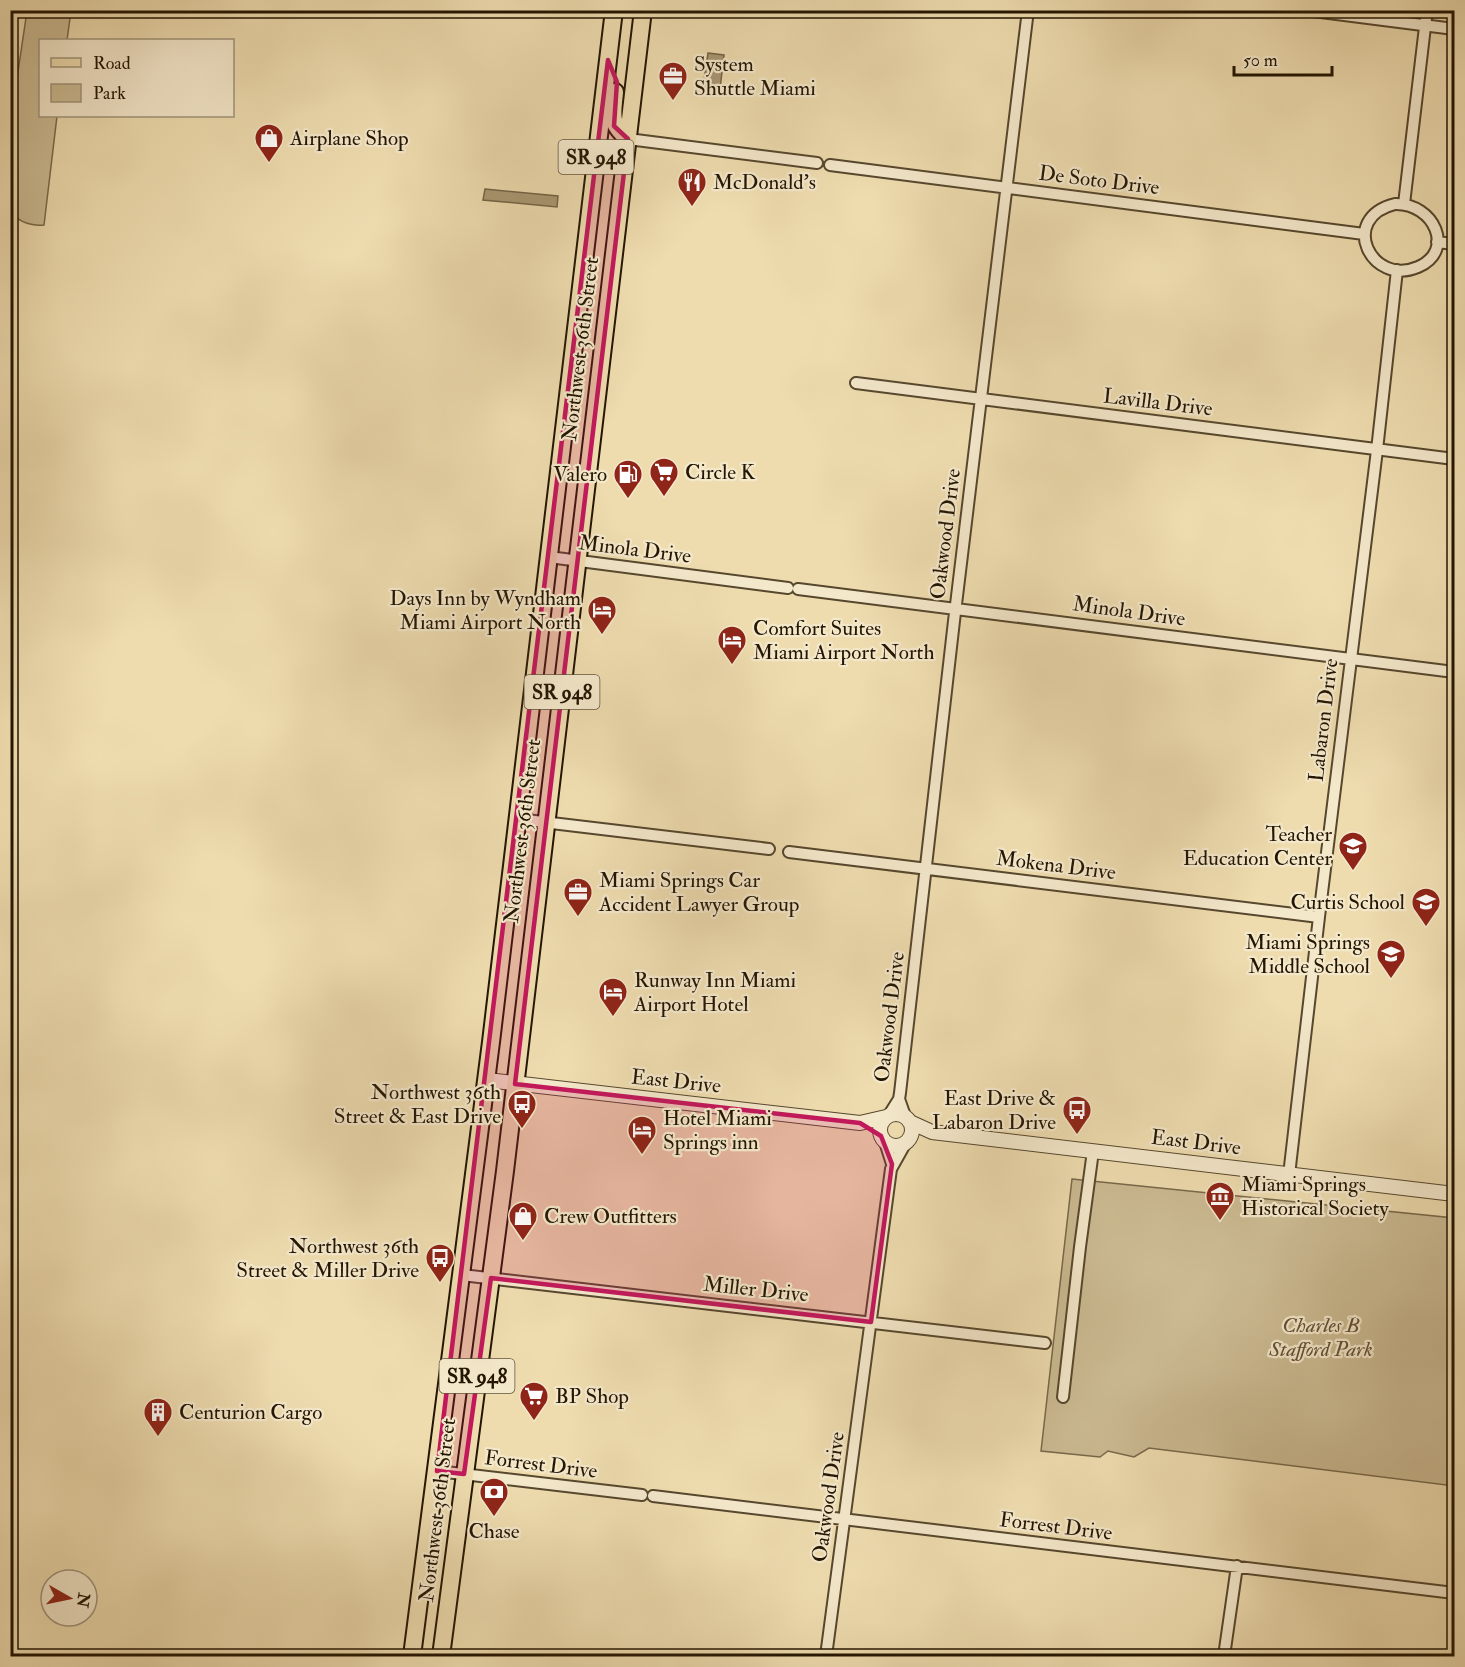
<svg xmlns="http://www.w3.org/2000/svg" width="1465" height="1667" font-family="'IM FELL Double Pica',serif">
<rect width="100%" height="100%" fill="#eedcaf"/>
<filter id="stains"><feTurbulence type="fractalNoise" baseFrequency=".00333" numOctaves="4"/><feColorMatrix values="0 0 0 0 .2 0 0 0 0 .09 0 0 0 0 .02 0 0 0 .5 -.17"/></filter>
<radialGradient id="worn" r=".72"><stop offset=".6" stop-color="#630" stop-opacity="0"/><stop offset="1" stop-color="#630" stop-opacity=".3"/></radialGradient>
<!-- green -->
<path fill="#cbba92" stroke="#77684a" stroke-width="1.5" d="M 27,11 L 71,11 L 67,40 L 40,40 L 40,116 L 57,116 L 44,225 C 31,226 19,222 11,212 L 11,119 Z
M 1072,1179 L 1454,1218 L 1454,1486 L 1149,1448 L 1134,1457 L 1108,1451 L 1100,1457 L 1041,1451 Z"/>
<!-- water -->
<path fill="#a99874" stroke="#736446" stroke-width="1.5" d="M 708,53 L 724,55 L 720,89 L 703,87 Z
M 485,189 L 558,196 L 557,207 L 483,200 Z"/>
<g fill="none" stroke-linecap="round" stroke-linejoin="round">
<!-- minor casing -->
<g stroke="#56472d" stroke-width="14">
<path id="minor" d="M 1305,10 L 1454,29
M 628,139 L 817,163
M 830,165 L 1364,234
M 1395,204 C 1434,203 1456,251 1418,267 C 1371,287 1338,218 1395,204 Z
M 1404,204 L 1427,10
M 1437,242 L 1454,244
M 856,383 L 1454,459
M 549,557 L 788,588
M 798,589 L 1454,672
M 518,819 L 769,849
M 789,852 L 1319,917
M 889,1115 L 899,1099
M 905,1116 L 899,1099 L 900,1093 L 954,621 L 1028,10
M 885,1142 L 892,1164
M 1289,1175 L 1319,917 L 1377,450 L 1397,270
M 462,1275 L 1045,1343
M 1063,1397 L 1080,1247 L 1093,1151
M 437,1471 L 642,1495
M 653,1496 L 1454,1593
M 826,1656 L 891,1169 L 905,1144
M 1224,1656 L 1237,1566"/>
</g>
<!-- tertiary casing -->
<g stroke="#56472d" stroke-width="16">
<path id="tertiary" d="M 487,1080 L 860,1123 L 886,1117
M880 1130a16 16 0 1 1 32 0a16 16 0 1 1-32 0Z
M 910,1122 L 932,1132 L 1454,1194"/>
</g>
<!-- primary casing -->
<g stroke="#231502" stroke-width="20">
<path id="primary" d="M 615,92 C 613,115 609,123 628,139
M 412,1656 L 491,1042 L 614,10
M 441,1656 L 505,1171 L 643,10"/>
</g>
<!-- minor -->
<use href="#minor" stroke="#f4e8cb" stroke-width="10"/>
<!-- tertiary -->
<use href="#tertiary" stroke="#f4e8cb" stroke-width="14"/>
<!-- primary -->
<use href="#primary" stroke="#eedcaf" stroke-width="16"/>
</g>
<!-- marked area -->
<path fill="#c2185b" fill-opacity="0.2" stroke="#c2185b" stroke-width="4.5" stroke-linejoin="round" d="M 608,60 L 617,82 L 614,126 L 628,139 L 515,1084 L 860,1123 L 881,1136 L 892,1164 L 871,1322 L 491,1278 L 464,1474 L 437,1471 Z"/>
<!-- icons -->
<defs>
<g id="office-pin" transform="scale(1.5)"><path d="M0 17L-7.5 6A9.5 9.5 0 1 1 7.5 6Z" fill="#8f2418" stroke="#f4e8cb"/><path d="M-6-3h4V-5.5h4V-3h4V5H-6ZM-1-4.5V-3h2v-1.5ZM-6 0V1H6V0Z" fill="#fff"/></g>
<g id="shop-pin" transform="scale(1.5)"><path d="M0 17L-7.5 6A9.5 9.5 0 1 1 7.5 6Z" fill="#8f2418" stroke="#f4e8cb"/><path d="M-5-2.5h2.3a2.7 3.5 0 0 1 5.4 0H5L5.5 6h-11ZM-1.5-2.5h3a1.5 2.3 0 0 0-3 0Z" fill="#fff"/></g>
<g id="restaurant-pin" transform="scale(1.5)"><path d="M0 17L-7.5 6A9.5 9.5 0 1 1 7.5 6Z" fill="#8f2418" stroke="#f4e8cb"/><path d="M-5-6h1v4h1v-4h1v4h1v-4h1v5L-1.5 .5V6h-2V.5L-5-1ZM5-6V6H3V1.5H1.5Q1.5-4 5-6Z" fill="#fff"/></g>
<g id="supermarket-pin" transform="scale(1.5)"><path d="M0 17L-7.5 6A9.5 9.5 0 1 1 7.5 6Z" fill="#8f2418" stroke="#f4e8cb"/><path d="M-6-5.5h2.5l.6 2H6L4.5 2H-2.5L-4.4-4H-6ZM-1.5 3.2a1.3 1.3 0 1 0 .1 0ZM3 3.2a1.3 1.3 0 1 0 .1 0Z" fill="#fff"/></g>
<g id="fuel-pin" transform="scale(1.5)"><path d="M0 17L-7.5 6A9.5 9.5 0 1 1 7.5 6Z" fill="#8f2418" stroke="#f4e8cb"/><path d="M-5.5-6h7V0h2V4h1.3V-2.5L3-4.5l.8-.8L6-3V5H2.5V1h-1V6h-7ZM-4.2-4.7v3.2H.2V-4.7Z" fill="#fff"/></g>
<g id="hotel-pin" transform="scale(1.5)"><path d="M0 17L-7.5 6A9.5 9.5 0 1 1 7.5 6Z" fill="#8f2418" stroke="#f4e8cb"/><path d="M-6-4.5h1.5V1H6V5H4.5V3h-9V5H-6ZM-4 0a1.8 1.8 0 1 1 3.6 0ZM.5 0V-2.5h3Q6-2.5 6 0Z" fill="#fff"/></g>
<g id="school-pin" transform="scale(1.5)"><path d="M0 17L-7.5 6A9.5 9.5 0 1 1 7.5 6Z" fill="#8f2418" stroke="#f4e8cb"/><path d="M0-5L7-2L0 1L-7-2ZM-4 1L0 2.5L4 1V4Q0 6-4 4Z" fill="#fff"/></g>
<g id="bus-pin" transform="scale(1.5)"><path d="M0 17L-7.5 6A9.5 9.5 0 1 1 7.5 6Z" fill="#8f2418" stroke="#f4e8cb"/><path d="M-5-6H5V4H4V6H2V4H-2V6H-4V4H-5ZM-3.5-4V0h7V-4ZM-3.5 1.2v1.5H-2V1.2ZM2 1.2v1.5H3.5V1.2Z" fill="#fff"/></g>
<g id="museum-pin" transform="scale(1.5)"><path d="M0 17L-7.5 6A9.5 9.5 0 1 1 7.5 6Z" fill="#8f2418" stroke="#f4e8cb"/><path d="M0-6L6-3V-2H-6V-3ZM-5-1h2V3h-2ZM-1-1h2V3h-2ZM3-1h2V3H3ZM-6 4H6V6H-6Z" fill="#fff"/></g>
<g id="building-pin" transform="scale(1.5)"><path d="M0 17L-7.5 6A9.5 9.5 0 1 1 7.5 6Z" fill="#8f2418" stroke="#f4e8cb"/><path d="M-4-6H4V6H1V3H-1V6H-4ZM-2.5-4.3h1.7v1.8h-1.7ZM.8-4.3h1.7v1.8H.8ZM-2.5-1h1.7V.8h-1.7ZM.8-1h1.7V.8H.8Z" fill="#fff"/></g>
<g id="bank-pin" transform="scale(1.5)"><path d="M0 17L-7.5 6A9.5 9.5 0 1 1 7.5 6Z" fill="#8f2418" stroke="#f4e8cb"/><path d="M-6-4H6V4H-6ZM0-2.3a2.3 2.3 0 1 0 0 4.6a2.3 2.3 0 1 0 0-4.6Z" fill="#fff"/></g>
</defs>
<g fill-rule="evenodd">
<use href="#office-pin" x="673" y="76"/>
<use href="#shop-pin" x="269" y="138"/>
<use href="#restaurant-pin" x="692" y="182"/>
<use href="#supermarket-pin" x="664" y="472"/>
<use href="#fuel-pin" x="628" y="474"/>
<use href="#hotel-pin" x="602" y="610"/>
<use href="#hotel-pin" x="732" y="640"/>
<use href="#school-pin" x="1353" y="846"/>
<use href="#office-pin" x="578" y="892"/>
<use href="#school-pin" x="1426" y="902"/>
<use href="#school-pin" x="1391" y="954"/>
<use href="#hotel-pin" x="613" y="992"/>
<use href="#bus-pin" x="522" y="1104"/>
<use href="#bus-pin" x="1077" y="1110"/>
<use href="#hotel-pin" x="642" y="1130"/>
<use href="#museum-pin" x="1220" y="1196"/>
<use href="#shop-pin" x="523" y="1216"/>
<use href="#bus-pin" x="440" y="1258"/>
<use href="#supermarket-pin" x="534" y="1396"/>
<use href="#building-pin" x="158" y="1412"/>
<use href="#bank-pin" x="494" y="1492"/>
</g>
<g text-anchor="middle" stroke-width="4.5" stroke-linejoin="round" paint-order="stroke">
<!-- shield labels -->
<g fill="#f4e8cb" stroke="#62543e" stroke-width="1.5">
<rect x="558.5" y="140" width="75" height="34" rx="4.5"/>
<rect x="524.5" y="675" width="75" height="34" rx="4.5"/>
<rect x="439.5" y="1359" width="75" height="34" rx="4.5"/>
</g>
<g font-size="20" font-weight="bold" fill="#231502">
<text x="596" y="164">SR 948</text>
<text x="562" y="699">SR 948</text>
<text x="477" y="1383">SR 948</text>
</g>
<!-- poi labels -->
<g font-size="21" fill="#231502" stroke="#f4e8cb" text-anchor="start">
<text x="694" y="71">System<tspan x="694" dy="24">Shuttle Miami</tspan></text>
<text x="290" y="145">Airplane Shop</text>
<text x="713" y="189">McDonald's</text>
<text x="685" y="479">Circle K</text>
<text x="607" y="481" text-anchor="end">Valero</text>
<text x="581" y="605" text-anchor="end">Days Inn by Wyndham<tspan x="581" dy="24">Miami Airport North</tspan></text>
<text x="753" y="635">Comfort Suites<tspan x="753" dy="24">Miami Airport North</tspan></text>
<text x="1332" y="841" text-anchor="end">Teacher<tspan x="1332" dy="24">Education Center</tspan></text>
<text x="599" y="887">Miami Springs Car<tspan x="599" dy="24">Accident Lawyer Group</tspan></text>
<text x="1405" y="909" text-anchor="end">Curtis School</text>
<text x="1370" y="949" text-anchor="end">Miami Springs<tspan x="1370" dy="24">Middle School</tspan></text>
<text x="634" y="987">Runway Inn Miami<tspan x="634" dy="24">Airport Hotel</tspan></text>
<text x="501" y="1099" text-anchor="end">Northwest 36th<tspan x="501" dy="24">Street &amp; East Drive</tspan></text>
<text x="1056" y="1105" text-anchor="end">East Drive &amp;<tspan x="1056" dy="24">Labaron Drive</tspan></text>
<text x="663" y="1125">Hotel Miami<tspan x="663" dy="24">Springs inn</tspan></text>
<text x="1241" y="1191">Miami Springs<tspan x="1241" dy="24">Historical Society</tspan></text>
<text x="544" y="1223">Crew Outfitters</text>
<text x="419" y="1253" text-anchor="end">Northwest 36th<tspan x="419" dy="24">Street &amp; Miller Drive</tspan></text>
<text x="555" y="1403">BP Shop</text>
<text x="179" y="1419">Centurion Cargo</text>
<text x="494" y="1538" text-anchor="middle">Chase</text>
</g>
<!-- street labels -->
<g font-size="21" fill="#231502" stroke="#f4e8cb">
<text transform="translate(1099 180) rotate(7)" y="7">De Soto Drive</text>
<text transform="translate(580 349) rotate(-83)" y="7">Northwest 36th Street</text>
<text transform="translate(1158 402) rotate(7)" y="7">Lavilla Drive</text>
<text transform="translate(945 534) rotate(-83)" y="7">Oakwood Drive</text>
<text transform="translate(635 549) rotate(7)" y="7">Minola Drive</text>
<text transform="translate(1129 611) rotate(8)" y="7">Minola Drive</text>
<text transform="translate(1323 720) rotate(-83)" y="7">Labaron Drive</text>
<text transform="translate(522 831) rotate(-83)" y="7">Northwest 36th Street</text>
<text transform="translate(1056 865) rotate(7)" y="7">Mokena Drive</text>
<text transform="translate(889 1017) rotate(-83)" y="7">Oakwood Drive</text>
<text transform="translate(676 1081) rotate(6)" y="7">East Drive</text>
<text transform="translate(1196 1142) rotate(7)" y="7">East Drive</text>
<text transform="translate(756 1289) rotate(6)" y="7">Miller Drive</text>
<text transform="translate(541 1464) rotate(7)" y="7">Forrest Drive</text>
<text transform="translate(828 1497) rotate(-82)" y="7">Oakwood Drive</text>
<text transform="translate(437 1510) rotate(-83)" y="7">Northwest 36th Street</text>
<text transform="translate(1056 1526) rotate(7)" y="7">Forrest Drive</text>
</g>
<!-- park labels -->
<g font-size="21" font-style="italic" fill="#5e4f34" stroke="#f4e8cb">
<text x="1321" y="1332">Charles B<tspan x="1321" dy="24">Stafford Park</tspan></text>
</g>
</g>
<!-- margin -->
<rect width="1465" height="1667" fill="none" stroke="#eedcaf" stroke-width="36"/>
<rect x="12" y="12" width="1441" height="1643" fill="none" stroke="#231502" stroke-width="3"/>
<rect x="18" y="18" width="1429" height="1631" fill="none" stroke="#231502" stroke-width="1.5"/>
<!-- legend -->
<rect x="39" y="39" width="195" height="78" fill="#f4e8cb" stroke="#a0947b" stroke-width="1.5"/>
<rect x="51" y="58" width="30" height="9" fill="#eedcaf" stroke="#a0947b" stroke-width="1.5"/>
<text x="93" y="69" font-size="18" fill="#231502">Road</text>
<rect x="51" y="84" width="30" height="18" fill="#cbba92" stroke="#a0947b" stroke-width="1.5"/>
<text x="93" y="99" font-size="18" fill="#231502">Park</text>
<!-- north arrow -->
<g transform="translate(69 1598) rotate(99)"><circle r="28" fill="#f4e8cb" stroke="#a0947b" stroke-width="1.5"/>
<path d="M0-4.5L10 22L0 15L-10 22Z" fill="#8f2418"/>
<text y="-9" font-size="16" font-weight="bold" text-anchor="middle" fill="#231502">N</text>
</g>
<!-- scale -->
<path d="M1234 66v9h98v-9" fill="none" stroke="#231502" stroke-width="3"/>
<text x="1243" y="66" font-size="18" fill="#231502" stroke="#f4e8cb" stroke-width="4.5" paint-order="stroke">50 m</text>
<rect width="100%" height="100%" filter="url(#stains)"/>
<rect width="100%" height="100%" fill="url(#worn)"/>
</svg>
